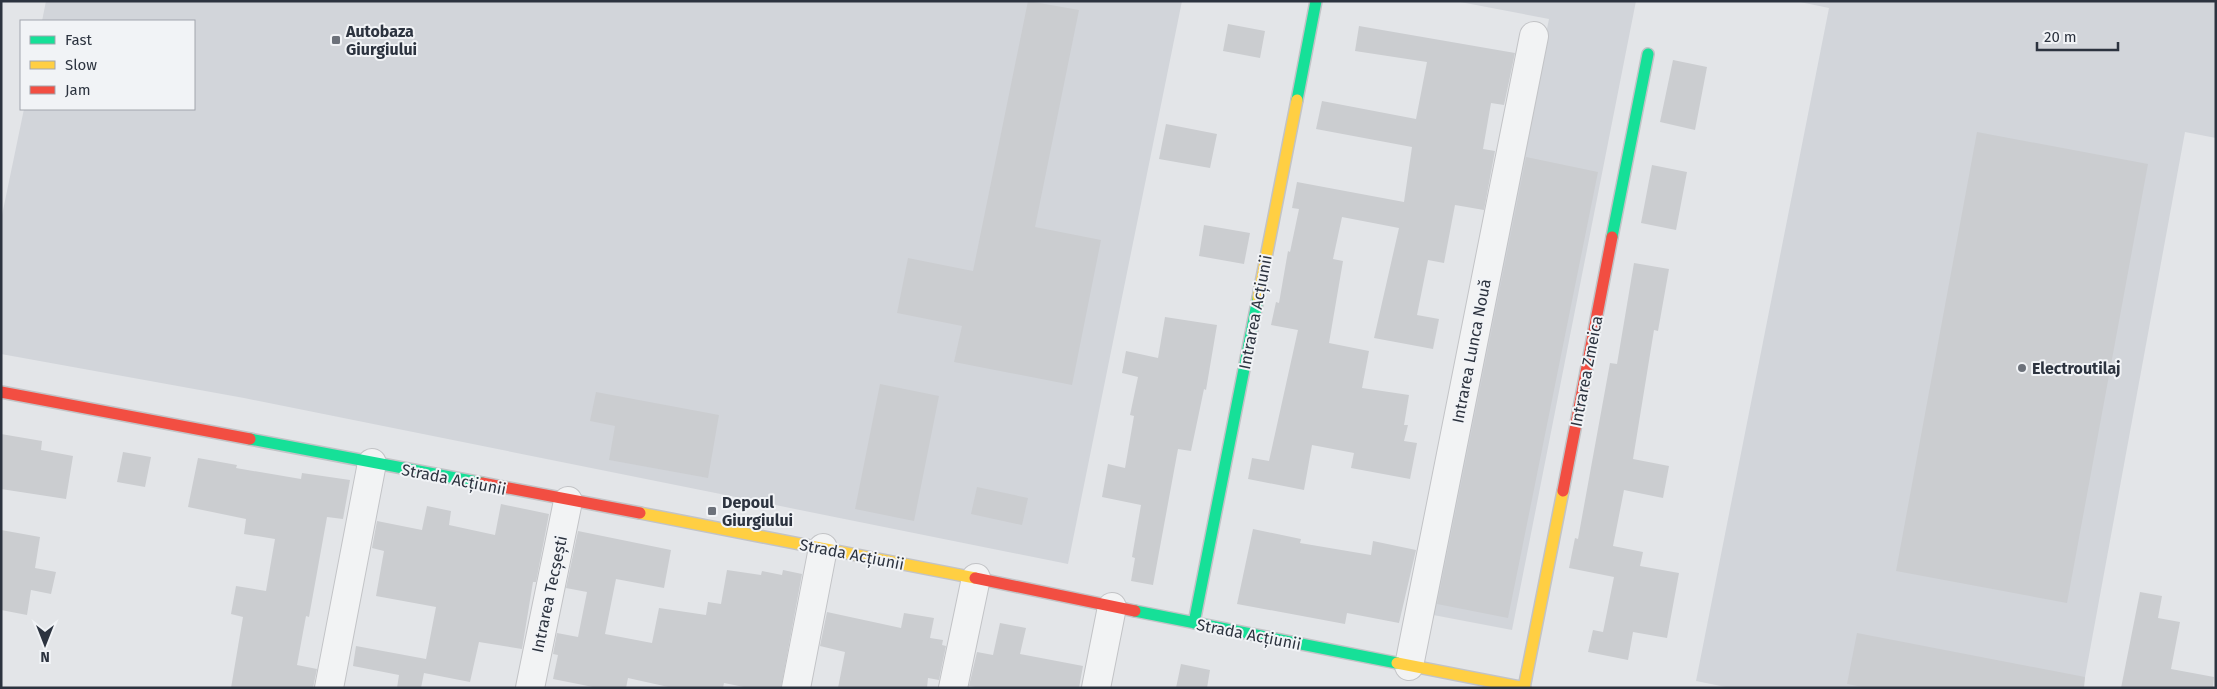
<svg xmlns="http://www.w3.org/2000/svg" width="2217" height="689" font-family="'Fira Sans',sans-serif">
<rect width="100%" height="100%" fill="#e3e5e8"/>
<!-- built -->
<path fill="#d2d5da" d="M 46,1 L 1182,1 L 1068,564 L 244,398 L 1,354 L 1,220 L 24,109 L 194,109 L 194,21 L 42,21 Z
M 1455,1 L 1636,1 L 1512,630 L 1428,614 L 1549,19 Z
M 1795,1 L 2216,1 L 2216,138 L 2185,132 L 2083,688 L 1731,688 L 1696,681 L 1829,8 Z"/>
<!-- building -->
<path fill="#cbcdd0" d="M 1028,1 L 1079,10 L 1035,227 L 1101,240 L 1072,385 L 954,362 L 962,326 L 897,313 L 908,258 L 973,271 Z
M 1228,24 L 1265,31 L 1260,58 L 1223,51 Z
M 1359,26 L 1515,53 L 1504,105 L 1491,103 L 1483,149 L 1495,151 L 1484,210 L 1455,205 L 1444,263 L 1428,260 L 1417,315 L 1439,319 L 1433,349 L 1374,338 L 1399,228 L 1342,217 L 1333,259 L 1343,261 L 1329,343 L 1369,351 L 1362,388 L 1409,395 L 1404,425 L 1408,425 L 1404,441 L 1417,443 L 1410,479 L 1351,468 L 1354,453 L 1312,445 L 1304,490 L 1248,479 L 1252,458 L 1269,461 L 1298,330 L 1271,325 L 1276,302 L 1279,303 L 1288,251 L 1290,252 L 1299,209 L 1292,208 L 1297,182 L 1404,202 L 1412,147 L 1316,129 L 1322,101 L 1416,119 L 1427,62 L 1355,51 Z
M 1673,60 L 1707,67 L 1695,130 L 1660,122 Z
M 1166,124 L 1217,134 L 1210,168 L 1159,159 Z
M 1977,132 L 2148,164 L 2067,603 L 1896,571 Z
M 1526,157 L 1598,172 L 1508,618 L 1437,604 Z
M 1652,165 L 1687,172 L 1676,230 L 1641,223 Z
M 1204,225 L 1250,233 L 1244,264 L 1199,256 Z
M 1634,263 L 1669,269 L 1658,331 L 1654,330 L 1633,459 L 1669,466 L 1663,498 L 1624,490 L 1613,546 L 1643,552 L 1640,566 L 1679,573 L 1667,638 L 1633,632 L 1628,660 L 1588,652 L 1593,630 L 1603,632 L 1614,577 L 1569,568 L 1575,538 L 1578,539 L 1610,363 L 1617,364 Z
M 1165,317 L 1217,325 L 1206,390 L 1204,389 L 1191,451 L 1178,449 L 1153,585 L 1131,581 L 1135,558 L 1132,557 L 1141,505 L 1102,497 L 1108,464 L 1125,468 L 1134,416 L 1130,415 L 1138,377 L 1122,373 L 1126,351 L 1158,358 Z
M 880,384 L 939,396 L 914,521 L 855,509 Z
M 596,392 L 719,415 L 708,478 L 609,460 L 615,426 L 590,421 Z
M 1,434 L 42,441 L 41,450 L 73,456 L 66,499 L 1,489 Z
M 123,452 L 151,457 L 145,487 L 117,482 Z
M 198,458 L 237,465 L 236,468 L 301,479 L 302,473 L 350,480 L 343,519 L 327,517 L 309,617 L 306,616 L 297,665 L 317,669 L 313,688 L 231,688 L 243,617 L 231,614 L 236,586 L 266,591 L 275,539 L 244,534 L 246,519 L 188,507 Z
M 977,487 L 1028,498 L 1022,525 L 971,514 Z
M 501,504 L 549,514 L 536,582 L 533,582 L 522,649 L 479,642 L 470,682 L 424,673 L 421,688 L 397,688 L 399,675 L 353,666 L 356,646 L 426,659 L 436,607 L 376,596 L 384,551 L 372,548 L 377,521 L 422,530 L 427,506 L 451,511 L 449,525 L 495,535 Z
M 1253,529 L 1301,539 L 1300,543 L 1371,555 L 1373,541 L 1416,550 L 1399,623 L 1347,613 L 1345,624 L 1237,604 Z
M 1,530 L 40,537 L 35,568 L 56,572 L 51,594 L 31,590 L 27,615 L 1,610 Z
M 578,531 L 671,550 L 664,588 L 616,579 L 605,634 L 652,643 L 659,608 L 706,615 L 708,602 L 721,604 L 727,570 L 761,575 L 762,571 L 782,575 L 783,570 L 802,574 L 781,688 L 749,688 L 724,683 L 723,688 L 673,688 L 628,678 L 626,688 L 598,688 L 553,679 L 558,655 L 553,654 L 557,633 L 578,637 L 587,592 L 566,588 Z
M 2140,592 L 2162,596 L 2158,618 L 2180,622 L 2171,669 L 2214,677 L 2213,688 L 2121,688 Z
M 827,612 L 901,628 L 904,613 L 934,618 L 930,638 L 943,640 L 942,645 L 946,646 L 939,680 L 928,678 L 927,688 L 838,688 L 845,652 L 820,646 Z
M 1000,623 L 1026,628 L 1020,654 L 1083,666 L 1079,688 L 982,688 L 969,686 L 977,652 L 993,655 Z
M 1857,633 L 2085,677 L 2084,688 L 1868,688 L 1847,684 Z
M 1181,664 L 1210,670 L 1207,688 L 1176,688 Z"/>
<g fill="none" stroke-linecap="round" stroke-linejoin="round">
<!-- street casing -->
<g stroke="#c2c3c6" stroke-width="30">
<path id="street" d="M 1409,666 L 1534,36
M 329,688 L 372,463
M 530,688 L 568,501
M 796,688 L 823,548
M 953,688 L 976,578
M 1096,688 L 1112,607"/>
</g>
<!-- fast casing -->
<g stroke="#c2c3c6" stroke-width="14">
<path id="fast" d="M 1297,100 L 1316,1
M 1612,237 L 1648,54
M 250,439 L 482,483
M 1135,611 L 1397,663
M 1194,623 L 1258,298"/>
</g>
<!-- slow casing -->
<g stroke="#c2c3c6" stroke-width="14">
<path id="slow" d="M 1258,298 L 1297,100
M 640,513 L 975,578
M 1397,663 L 1525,688
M 1524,688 L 1563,491"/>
</g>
<!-- jam casing -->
<g stroke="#c2c3c6" stroke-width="14">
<path id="jam" d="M 1,392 L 250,439
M 482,483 L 640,513
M 1563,491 L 1612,237
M 975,578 L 1135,611"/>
</g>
<!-- street -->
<use href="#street" stroke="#f2f3f4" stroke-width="28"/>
<!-- fast -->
<use href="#fast" stroke="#16e098" stroke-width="11"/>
<!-- slow -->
<use href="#slow" stroke="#ffcf43" stroke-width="11"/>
<!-- jam -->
<use href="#jam" stroke="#f24e42" stroke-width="11"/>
</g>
<!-- markers -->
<g fill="#6c717a" stroke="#f1f3f6" stroke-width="2">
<rect x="331" y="35" width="10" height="10" rx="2.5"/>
<circle cx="2022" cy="368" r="5"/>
<rect x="707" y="506" width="10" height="10" rx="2.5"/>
</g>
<g text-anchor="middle" stroke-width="4" stroke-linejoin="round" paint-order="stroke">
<!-- poi labels -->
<g font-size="16" font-weight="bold" fill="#2c333f" stroke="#f1f3f6" text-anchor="start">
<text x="346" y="37">Autobaza<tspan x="346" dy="18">Giurgiului</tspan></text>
<text x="2032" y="374">Electroutilaj</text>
<text x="722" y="508">Depoul<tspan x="722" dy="18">Giurgiului</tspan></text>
</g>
<!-- street labels -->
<g font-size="16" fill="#2c333f" stroke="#f1f3f6">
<text transform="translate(1255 312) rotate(-79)" y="6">Intrarea Acțiunii</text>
<text transform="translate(1471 351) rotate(-79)" y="6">Intrarea Lunca Nouă</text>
<text transform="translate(1586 371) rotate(-79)" y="6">Intrarea Zmeica</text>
<text transform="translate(454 479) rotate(11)" y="6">Strada Acțiunii</text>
<text transform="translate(852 554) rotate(11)" y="6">Strada Acțiunii</text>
<text transform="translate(549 594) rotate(-78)" y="6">Intrarea Tecșești</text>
<text transform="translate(1249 634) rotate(11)" y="6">Strada Acțiunii</text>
</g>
</g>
<!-- border -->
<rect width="2217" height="689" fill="none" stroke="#2c333f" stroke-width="5"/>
<!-- legend -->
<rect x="20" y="20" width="175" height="90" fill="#f1f3f6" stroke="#a2a6ad"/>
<rect x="30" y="36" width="25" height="8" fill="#16e098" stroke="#a2a6ad"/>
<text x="65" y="45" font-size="15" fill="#2c333f">Fast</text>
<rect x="30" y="61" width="25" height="8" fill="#ffcf43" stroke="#a2a6ad"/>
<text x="65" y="70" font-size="15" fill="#2c333f">Slow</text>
<rect x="30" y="86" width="25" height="8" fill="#f24e42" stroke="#a2a6ad"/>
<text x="65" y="95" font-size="15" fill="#2c333f">Jam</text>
<!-- north arrow -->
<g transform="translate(45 644) rotate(180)" stroke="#f1f3f6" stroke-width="4" paint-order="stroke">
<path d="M0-4L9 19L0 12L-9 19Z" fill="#2c333f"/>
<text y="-8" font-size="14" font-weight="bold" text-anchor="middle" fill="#2c333f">N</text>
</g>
<!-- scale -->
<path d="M2037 42v8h81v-8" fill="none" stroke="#2c333f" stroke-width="2.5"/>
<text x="2044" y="42" font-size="15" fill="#2c333f" stroke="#f1f3f6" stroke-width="4" paint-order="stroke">20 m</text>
</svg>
